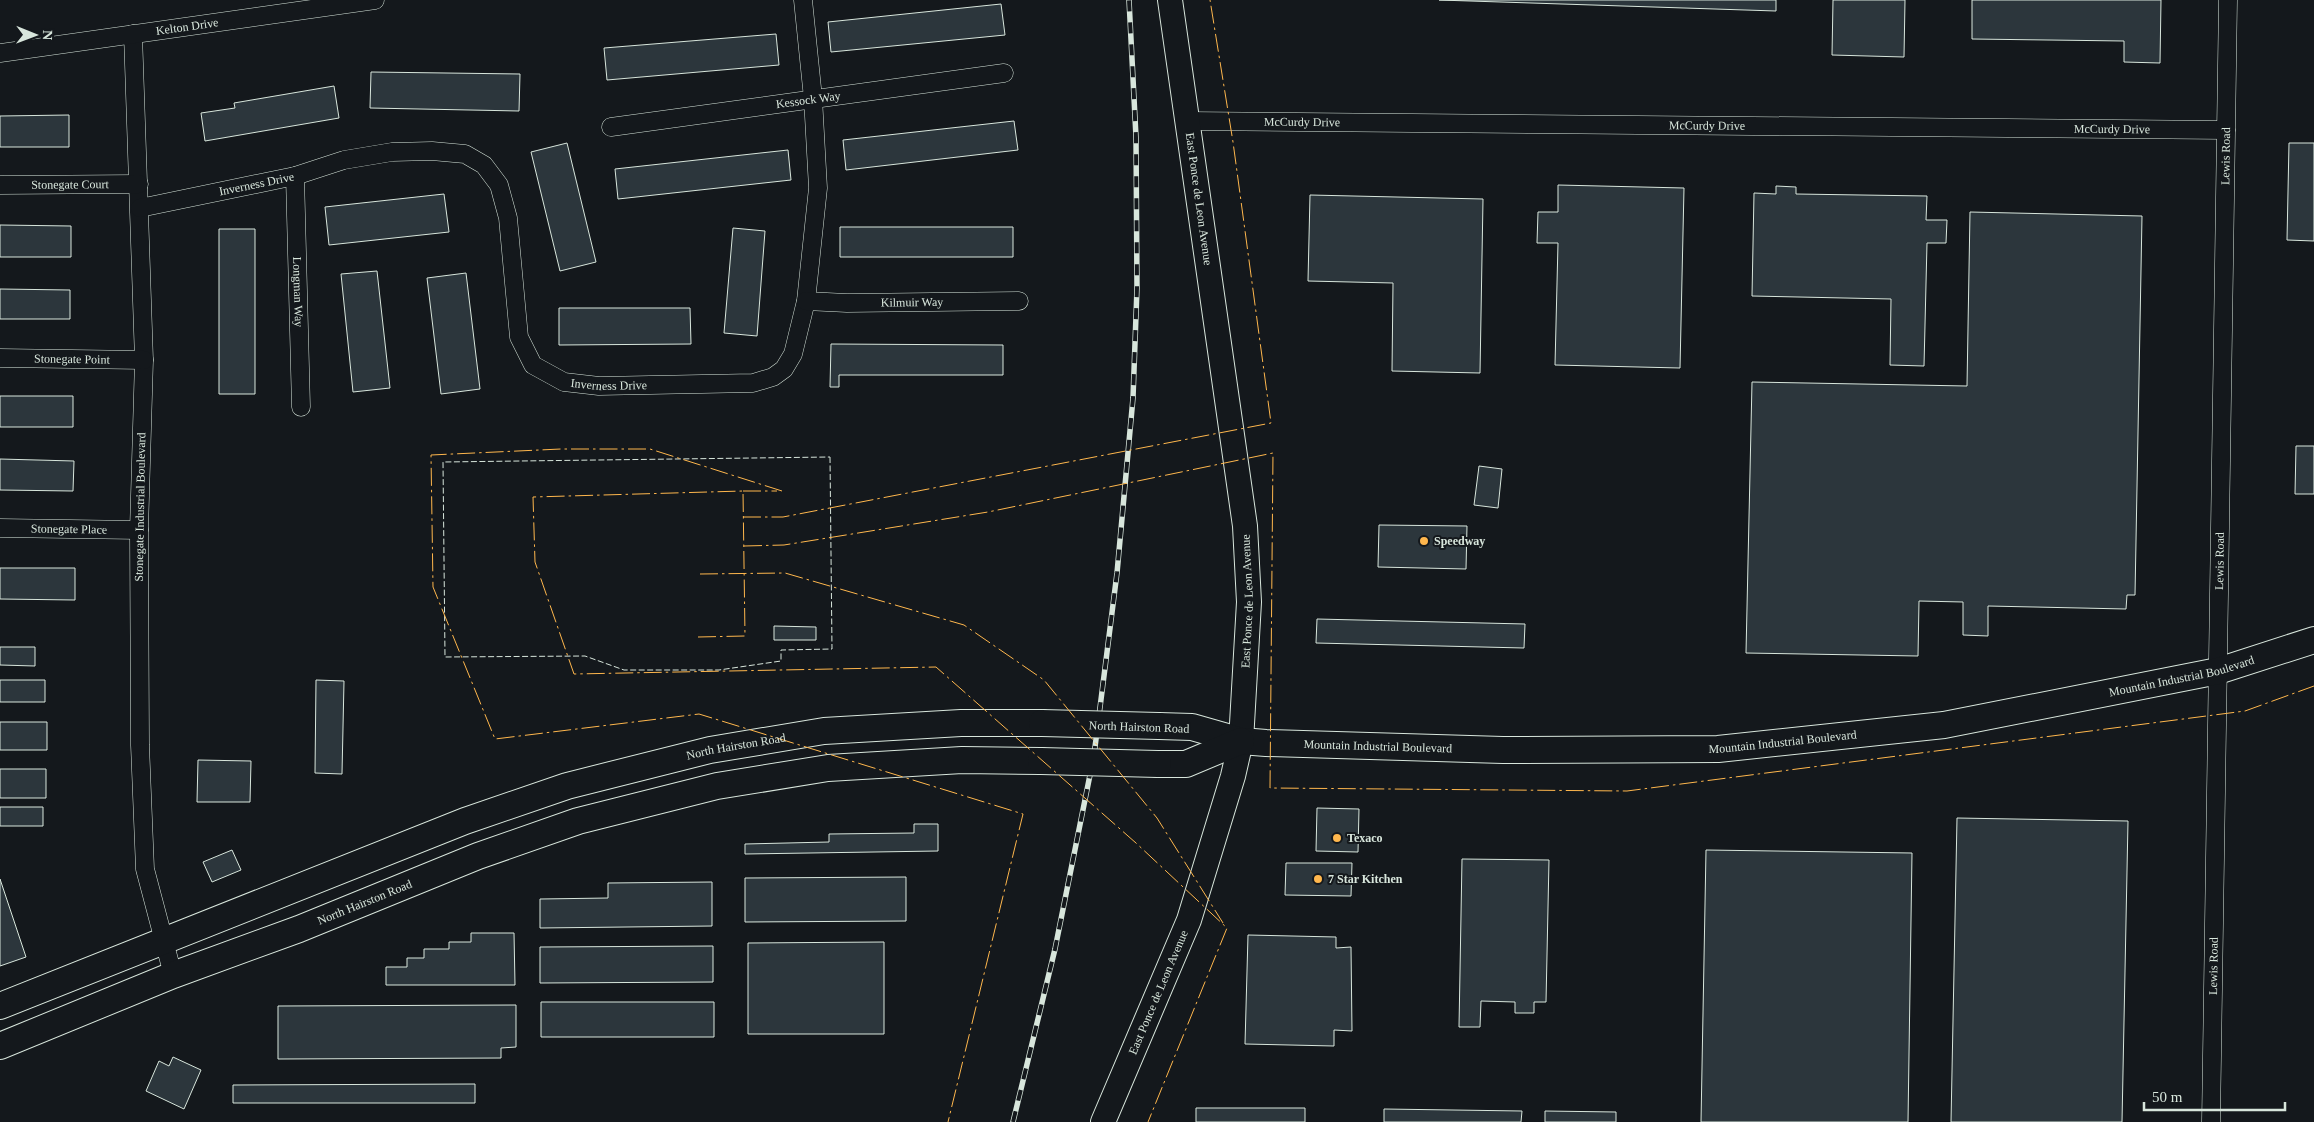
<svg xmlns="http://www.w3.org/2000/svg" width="2314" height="1122" font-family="Georgia,serif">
<rect width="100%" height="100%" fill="#14181c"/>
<!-- building -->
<path fill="#2c363c" stroke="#d8e6dc" d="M 1439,0 L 1776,0 L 1776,11 Z
M 1833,0 L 1905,0 L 1904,57 L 1832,55 Z
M 1972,0 L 2161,0 L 2160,63 L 2124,62 L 2124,41 L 1972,39 Z
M 1001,4 L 1005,35 L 831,52 L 828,22 Z
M 776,34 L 779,65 L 607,80 L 604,48 Z
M 371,72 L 520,74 L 519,111 L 370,108 Z
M 334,86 L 339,118 L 205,141 L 201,113 L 235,108 L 234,103 Z
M 69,115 L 69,147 L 0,147 L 0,116 Z
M 1014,121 L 1018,150 L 846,170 L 843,140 Z
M 567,143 L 596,262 L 560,271 L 531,152 Z
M 2289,143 L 2314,143 L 2314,241 L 2287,240 Z
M 788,150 L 791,180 L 618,199 L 615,169 Z
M 1558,185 L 1684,188 L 1680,368 L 1555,365 L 1558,243 L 1537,243 L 1538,212 L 1558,212 Z
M 1776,186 L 1796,187 L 1796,194 L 1927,196 L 1926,220 L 1947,220 L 1946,243 L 1927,243 L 1924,366 L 1890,365 L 1891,299 L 1752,296 L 1754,193 L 1776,194 Z
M 444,194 L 449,232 L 329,245 L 325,207 Z
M 1310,195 L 1483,199 L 1480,373 L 1392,371 L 1393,283 L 1308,281 Z
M 1970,212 L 2142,216 L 2135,595 L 2127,595 L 2126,609 L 1988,606 L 1988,636 L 1963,635 L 1963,602 L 1919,601 L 1918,656 L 1746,653 L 1752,382 L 1967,386 Z
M 0,225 L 71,226 L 71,257 L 0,257 Z
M 840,227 L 1013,227 L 1013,257 L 840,257 Z
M 733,228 L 765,231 L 757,336 L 724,333 Z
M 219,229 L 255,229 L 255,394 L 219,394 Z
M 377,271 L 390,388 L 353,392 L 341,274 Z
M 466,273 L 480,389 L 441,394 L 427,278 Z
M 0,289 L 70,290 L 70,319 L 0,319 Z
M 559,308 L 690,308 L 691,344 L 559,345 Z
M 831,344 L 1003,345 L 1003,375 L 839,375 L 839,387 L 830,387 Z
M 0,396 L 73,396 L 73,427 L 0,427 Z
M 2296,446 L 2314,446 L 2314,494 L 2295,494 Z
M 0,459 L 74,461 L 73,491 L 0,490 Z
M 1479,466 L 1502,469 L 1498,508 L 1474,505 Z
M 1379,525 L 1467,526 L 1466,569 L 1378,567 Z
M 0,568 L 75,568 L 75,600 L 0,599 Z
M 1317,619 L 1525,624 L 1524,648 L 1316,643 Z
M 774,626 L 816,627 L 816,640 L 774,640 Z
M 0,647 L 35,647 L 35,666 L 0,665 Z
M 0,680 L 45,680 L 45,702 L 0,702 Z
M 316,680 L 344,681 L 342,774 L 315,773 Z
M 0,722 L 47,722 L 47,750 L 0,750 Z
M 198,760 L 251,761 L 250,802 L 197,802 Z
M 0,769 L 46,769 L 46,798 L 0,798 Z
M 0,807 L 43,807 L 43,826 L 0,826 Z
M 1317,808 L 1359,809 L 1358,852 L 1316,851 Z
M 1957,818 L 2128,821 L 2122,1122 L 1951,1122 Z
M 914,824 L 938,824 L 938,851 L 745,854 L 745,844 L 829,842 L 829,834 L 914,833 Z
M 232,850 L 241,870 L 212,882 L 203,862 Z
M 1706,850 L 1912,853 L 1908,1122 L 1701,1122 Z
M 1462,859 L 1549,860 L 1546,1002 L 1534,1002 L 1534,1013 L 1515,1013 L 1515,1002 L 1481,1001 L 1480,1027 L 1459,1027 Z
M 1286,863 L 1352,863 L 1351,896 L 1285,895 Z
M 906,877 L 906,921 L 745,922 L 745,878 Z
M 0,879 L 26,957 L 0,966 Z
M 712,882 L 712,926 L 540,928 L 540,899 L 608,898 L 608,883 Z
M 471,933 L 514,933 L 515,985 L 386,985 L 386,967 L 407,967 L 407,958 L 424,958 L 424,949 L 449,949 L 449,942 L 471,942 Z
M 1248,935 L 1336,937 L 1336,948 L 1351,947 L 1352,1031 L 1334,1030 L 1334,1046 L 1245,1044 Z
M 884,942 L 884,1034 L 748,1034 L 748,943 Z
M 713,946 L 713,982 L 540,983 L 540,947 Z
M 541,1002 L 714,1002 L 714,1037 L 541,1037 Z
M 516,1005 L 516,1047 L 501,1048 L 501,1058 L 278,1059 L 278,1006 Z
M 173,1057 L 201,1070 L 184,1109 L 146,1091 L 159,1061 L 169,1066 Z
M 475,1084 L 475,1103 L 233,1103 L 233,1085 Z
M 1196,1108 L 1305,1108 L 1305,1122 L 1196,1122 Z
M 1384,1109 L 1522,1111 L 1521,1122 L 1384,1122 Z
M 1545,1111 L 1616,1112 L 1616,1122 L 1545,1122 Z"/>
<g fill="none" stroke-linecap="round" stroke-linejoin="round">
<!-- street casing -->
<g stroke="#d8e6dc" stroke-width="19">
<g id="street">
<path d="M 133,34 L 144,360 L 139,530 L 140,745 L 145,869 L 173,975"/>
<path id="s1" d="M 0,53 L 375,0"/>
<path id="s2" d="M 1187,121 L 2226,130"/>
<path id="s3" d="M 611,127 L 1004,73"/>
<path id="s4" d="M 295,176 L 301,407"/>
<path id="s5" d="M 0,185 L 139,184"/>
<path id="s6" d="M 140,208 L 295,176 L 344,160 L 392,152 L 432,151 L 465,154 L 484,165 L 499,185 L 508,218 L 519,337 L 533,365 L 564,382 L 599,386 L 753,383 L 773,377 L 784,369 L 793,354 L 806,301 L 818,188 L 813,98 L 803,0"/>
<path id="s7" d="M 806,301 L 847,303 L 1019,301"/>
<path id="s8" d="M 0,358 L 144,360"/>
<path id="s9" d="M 0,528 L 139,530"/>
<path id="s10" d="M 2211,1122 L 2228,0"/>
</g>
</g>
<!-- secondary casing -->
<g stroke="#d8e6dc" stroke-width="26">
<g id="secondary">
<path id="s11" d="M 1103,1122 L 1189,920 L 1233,776 L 1241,741 L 1249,602 L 1245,526 L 1170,0"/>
</g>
</g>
<!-- primary casing -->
<g stroke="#d8e6dc" stroke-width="28">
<g id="primary">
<path id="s12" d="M 1159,726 L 1192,727 L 1241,741 L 1266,743 L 1503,750 L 1718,749 L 1944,725 L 2218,671 L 2314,640"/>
<path d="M 1158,764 L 1186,764 L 1241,741"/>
<path id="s13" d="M 0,1006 L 465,821 L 567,786 L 710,750 L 824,731 L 961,723 L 1042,723"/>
<path id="s14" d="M 0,1046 L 173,975 L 299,929 L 478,856 L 578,821 L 717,786 L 828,768 L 962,760 L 1041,761"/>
</g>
</g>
<!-- street -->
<use href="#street" stroke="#14181c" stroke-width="18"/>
<!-- secondary -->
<use href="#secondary" stroke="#14181c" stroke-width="24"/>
<!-- primary -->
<use href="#primary" stroke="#14181c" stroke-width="26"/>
<!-- rail casing -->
<g stroke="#d8e6dc" stroke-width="5.5">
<path id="rail" d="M 1013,1122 L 1055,949 L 1094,755 L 1117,573 L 1133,398 L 1137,288 L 1136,137 L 1129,0"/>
</g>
<!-- rail -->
<use href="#rail" stroke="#14181c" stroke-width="4" stroke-dasharray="11" stroke-linecap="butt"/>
<!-- primary-bridge casing -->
<g stroke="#d8e6dc" stroke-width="28" stroke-linecap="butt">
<path id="primary-bridge" d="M 1042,723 L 1159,726
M 1041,761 L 1158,764"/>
</g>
<!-- primary-bridge -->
<use href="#primary-bridge" stroke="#14181c" stroke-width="26"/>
<!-- fence -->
<path stroke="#d8e6dc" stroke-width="1" stroke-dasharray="6 2.5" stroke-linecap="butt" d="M 830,457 L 832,649 L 781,650 L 781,661 L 719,670 L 624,670 L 585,656 L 445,657 L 443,462 Z"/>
<!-- power -->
<path stroke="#ffb74d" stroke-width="1" stroke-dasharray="18 4 2.5 4" stroke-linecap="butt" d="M 743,491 L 777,491
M 782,491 L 650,449 L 561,449 L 431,455 L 433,587 L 495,739 L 699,714 L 1023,814 L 948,1122
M 743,517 L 783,517 L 1271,423 L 1233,142 L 1210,0
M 744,546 L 784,545 L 988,512 L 1273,453 L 1270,788 L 1627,791 L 2245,711 L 2314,686
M 700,574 L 785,573 L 964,625 L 1044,680 L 1157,818 L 1223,923
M 698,637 L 745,636 L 743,491 L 533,497 L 535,562 L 574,674 L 936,667 L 1136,843 L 1227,928 L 1148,1122"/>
</g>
<!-- markers -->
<g fill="#ffb74d" stroke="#14181c" stroke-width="2">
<circle cx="1424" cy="541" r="5"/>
<circle cx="1337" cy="838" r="5"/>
<circle cx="1318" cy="879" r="5"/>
</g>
<g text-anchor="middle" stroke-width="4" stroke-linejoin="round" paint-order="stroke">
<!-- street labels -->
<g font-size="12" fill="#d8e6dc" stroke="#14181c">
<text dy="4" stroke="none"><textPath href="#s1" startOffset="189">Kelton Drive</textPath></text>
<text dy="4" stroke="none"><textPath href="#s3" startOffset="199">Kessock Way</textPath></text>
<text dy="4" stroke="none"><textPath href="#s2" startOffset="115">McCurdy Drive</textPath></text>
<text dy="4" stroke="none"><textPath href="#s2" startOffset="520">McCurdy Drive</textPath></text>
<text dy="4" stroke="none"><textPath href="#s2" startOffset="925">McCurdy Drive</textPath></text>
<text dy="4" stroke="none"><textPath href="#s10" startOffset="966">Lewis Road</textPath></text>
<text dy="4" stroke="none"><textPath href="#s6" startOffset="119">Inverness Drive</textPath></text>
<text dy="4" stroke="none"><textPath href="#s5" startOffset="70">Stonegate Court</textPath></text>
<text transform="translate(1199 199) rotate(82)" y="4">East Ponce de Leon Avenue</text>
<text dy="4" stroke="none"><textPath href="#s4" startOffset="116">Longman Way</textPath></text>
<text dy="4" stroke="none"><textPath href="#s7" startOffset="106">Kilmuir Way</textPath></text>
<text dy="4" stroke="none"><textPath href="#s8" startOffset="72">Stonegate Point</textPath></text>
<text dy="4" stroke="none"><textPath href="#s6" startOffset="644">Inverness Drive</textPath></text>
<text transform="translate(140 507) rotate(-89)" y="4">Stonegate Industrial Boulevard</text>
<text dy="4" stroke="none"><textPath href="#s9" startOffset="69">Stonegate Place</textPath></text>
<text dy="4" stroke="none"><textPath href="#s10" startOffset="561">Lewis Road</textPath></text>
<text dy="4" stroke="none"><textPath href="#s11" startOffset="546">East Ponce de Leon Avenue</textPath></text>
<text dy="4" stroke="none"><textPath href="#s12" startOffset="1031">Mountain Industrial Boulevard</textPath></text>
<text transform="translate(1139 727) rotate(2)" y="4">North Hairston Road</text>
<text dy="4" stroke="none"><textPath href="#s12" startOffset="626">Mountain Industrial Boulevard</textPath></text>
<text dy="4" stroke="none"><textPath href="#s12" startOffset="221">Mountain Industrial Boulevard</textPath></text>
<text dy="4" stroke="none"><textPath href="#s13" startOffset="782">North Hairston Road</textPath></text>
<text dy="4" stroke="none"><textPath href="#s14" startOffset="392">North Hairston Road</textPath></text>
<text dy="4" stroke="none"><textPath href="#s10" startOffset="156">Lewis Road</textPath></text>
<text dy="4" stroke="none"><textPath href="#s11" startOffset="141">East Ponce de Leon Avenue</textPath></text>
</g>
<!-- poi labels -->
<g font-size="12" font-weight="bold" fill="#d8e6dc" stroke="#14181c" text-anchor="start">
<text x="1434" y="545">Speedway</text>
<text x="1347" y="842">Texaco</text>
<text x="1328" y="883">7 Star Kitchen</text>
</g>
</g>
<!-- north arrow -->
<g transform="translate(35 35) rotate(91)" stroke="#14181c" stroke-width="4" paint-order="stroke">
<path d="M0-4L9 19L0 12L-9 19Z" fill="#d8e6dc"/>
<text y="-8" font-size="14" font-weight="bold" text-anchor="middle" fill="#d8e6dc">N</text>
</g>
<!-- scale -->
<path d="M2144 1102v8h141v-8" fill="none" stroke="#d8e6dc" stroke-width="2.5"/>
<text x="2152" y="1102" font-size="15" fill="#d8e6dc" stroke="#14181c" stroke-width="4" paint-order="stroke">50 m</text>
</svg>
